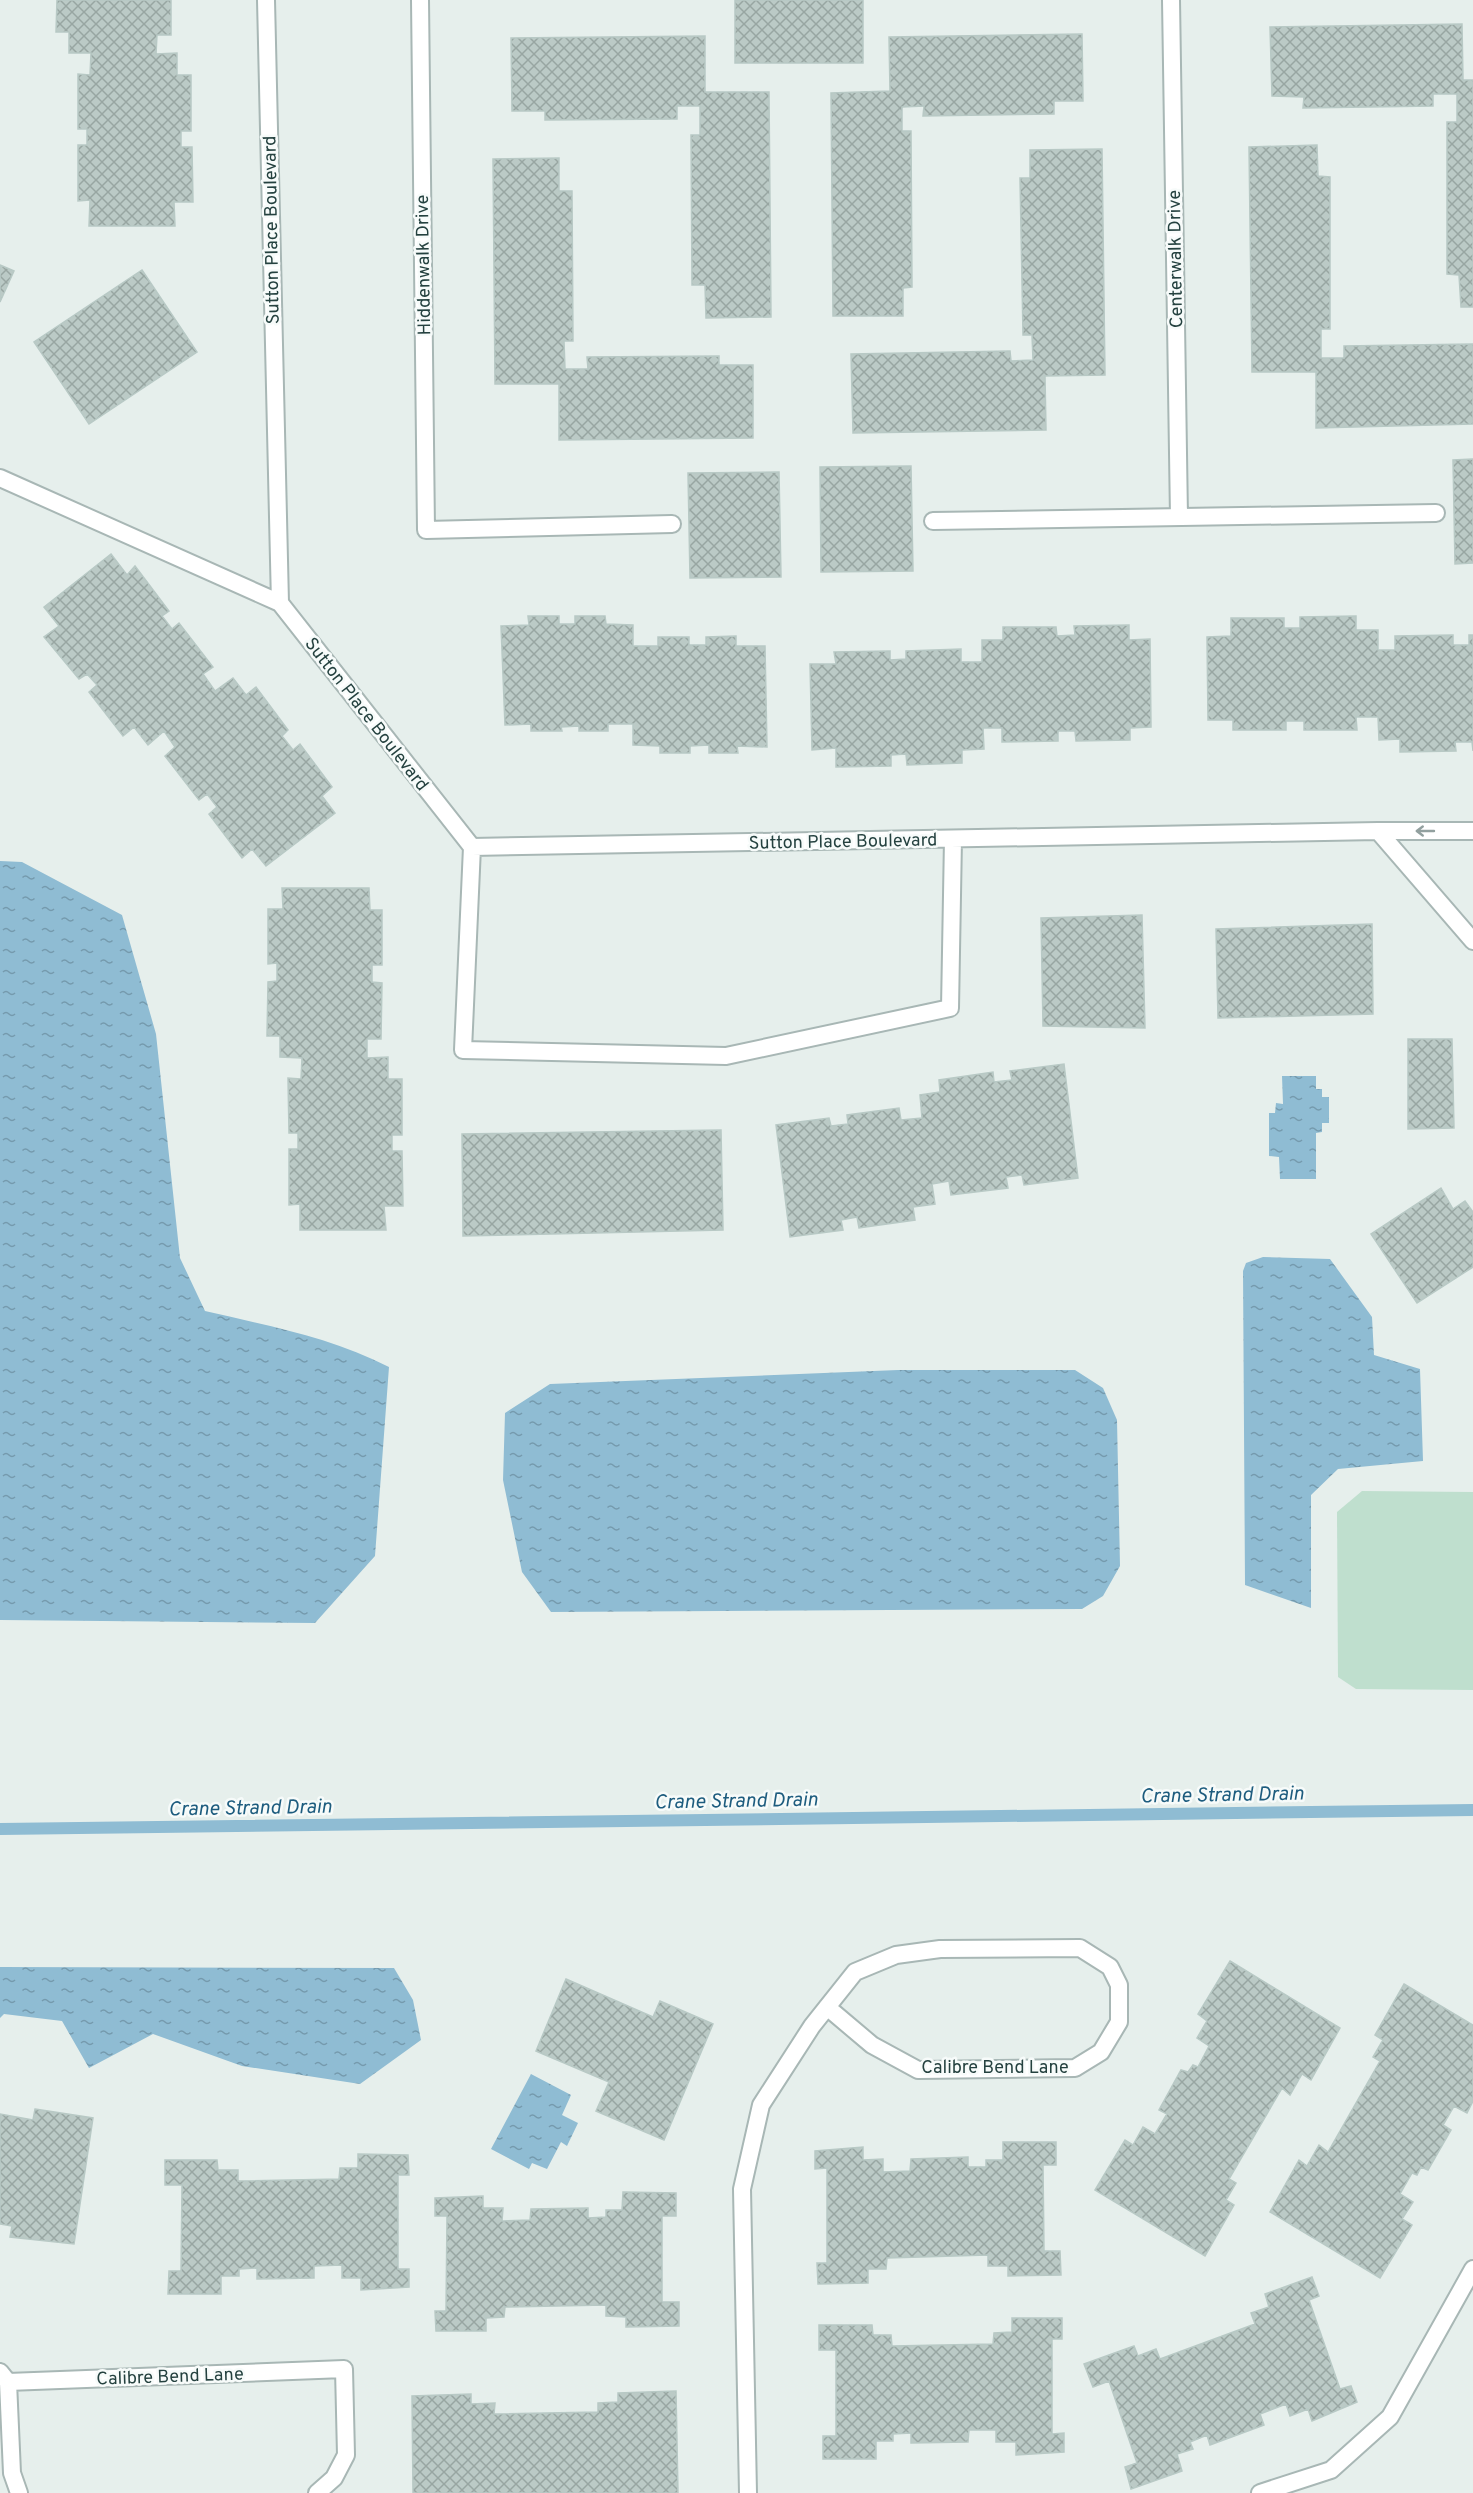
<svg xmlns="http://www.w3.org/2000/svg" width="1473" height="2493" font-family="Overpass,sans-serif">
<defs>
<pattern id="water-ripples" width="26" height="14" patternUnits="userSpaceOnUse" patternTransform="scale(1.5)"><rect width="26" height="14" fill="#8fbcd3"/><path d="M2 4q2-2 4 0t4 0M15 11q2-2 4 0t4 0" fill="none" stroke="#759aad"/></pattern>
<pattern id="building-cross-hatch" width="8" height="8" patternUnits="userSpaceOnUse" patternTransform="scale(1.5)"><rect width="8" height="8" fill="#bbcac6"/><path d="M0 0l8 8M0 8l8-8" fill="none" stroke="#98a6a2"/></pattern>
</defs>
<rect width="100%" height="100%" fill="#e6efec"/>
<!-- green -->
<path fill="#bfdfce" d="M 1362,1491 L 1473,1492 L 1473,1690 L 1356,1689 L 1338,1677 L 1337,1512 Z"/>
<!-- water -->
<path fill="url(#water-ripples)" d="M 0,861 L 22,862 L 122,915 L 156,1034 L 180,1258 L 205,1311 C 269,1326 331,1337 389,1367 L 375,1556 L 315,1623 L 0,1620 Z
M 1282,1076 L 1316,1076 L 1316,1089 L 1322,1089 L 1322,1097 L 1329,1097 L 1329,1123 L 1322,1123 L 1322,1132 L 1316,1133 L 1316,1179 L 1280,1179 L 1279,1157 L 1269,1156 L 1269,1113 L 1275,1113 L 1276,1103 L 1283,1104 Z
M 1263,1257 L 1330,1259 L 1372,1317 L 1374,1355 L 1420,1369 L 1423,1461 L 1338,1469 L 1311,1495 L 1311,1608 L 1245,1585 L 1243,1271 L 1246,1263 Z
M 898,1370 L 1075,1370 L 1103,1388 L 1117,1420 L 1120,1566 L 1103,1596 L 1082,1609 L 551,1612 L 522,1572 L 503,1480 L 505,1413 L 550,1384 Z
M 0,1967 L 394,1968 L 413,2000 L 421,2040 L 360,2084 L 242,2066 L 153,2034 L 89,2068 L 62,2021 L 4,2014 L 0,2018 Z
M 531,2074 L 571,2095 L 562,2115 L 578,2123 L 567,2146 L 561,2142 L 547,2169 L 532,2163 L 529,2169 L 491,2149 Z"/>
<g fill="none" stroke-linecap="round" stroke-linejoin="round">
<!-- stream -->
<path stroke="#8fbcd3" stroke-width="12" d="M 0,1829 L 1473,1810"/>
</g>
<!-- building -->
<path fill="url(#building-cross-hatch)" stroke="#b8c9c5" stroke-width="1.5" d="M 57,0 L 171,0 L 171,35 L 157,35 L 156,54 L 177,53 L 177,75 L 191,75 L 191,131 L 181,131 L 181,147 L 192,147 L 193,202 L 174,202 L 175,226 L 89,226 L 90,200 L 78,201 L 78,145 L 87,145 L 87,129 L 78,129 L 78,74 L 90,75 L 91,53 L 69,53 L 69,32 L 56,32 Z
M 735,0 L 863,0 L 863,63 L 735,63 Z
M 1462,24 L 1463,80 L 1473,80 L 1473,307 L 1461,307 L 1459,275 L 1447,274 L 1447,122 L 1457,122 L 1457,94 L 1433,94 L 1433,106 L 1303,108 L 1304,97 L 1272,96 L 1270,27 Z
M 1082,34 L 1083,101 L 1054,101 L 1054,114 L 923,116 L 924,106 L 902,107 L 902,131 L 911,131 L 912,287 L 903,288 L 903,316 L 833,316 L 831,93 L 890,91 L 889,37 Z
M 705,36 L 705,92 L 769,92 L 771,317 L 706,318 L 705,285 L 692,285 L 691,135 L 700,135 L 700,106 L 677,106 L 677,119 L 545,120 L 545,111 L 512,111 L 511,38 Z
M 1317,145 L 1318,176 L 1330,177 L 1330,329 L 1321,329 L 1321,358 L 1344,358 L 1344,346 L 1473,344 L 1473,424 L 1316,428 L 1316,372 L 1252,372 L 1249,147 Z
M 1102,149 L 1105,375 L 1045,376 L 1046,430 L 853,433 L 851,354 L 1010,351 L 1011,361 L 1033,360 L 1032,335 L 1023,335 L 1020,178 L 1030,178 L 1030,150 Z
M 559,158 L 559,191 L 572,191 L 573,341 L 564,341 L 565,369 L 588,369 L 587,357 L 719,356 L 719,365 L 753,365 L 753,438 L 559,440 L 559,384 L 495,384 L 493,159 Z
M 0,265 L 14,271 L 0,302 Z
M 142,270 L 197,352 L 89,424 L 34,342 Z
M 1473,459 L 1473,563 L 1455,564 L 1453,460 Z
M 911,466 L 913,571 L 821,572 L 820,467 Z
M 779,472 L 781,577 L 690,578 L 688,473 Z
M 111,554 L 127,575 L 135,566 L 169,611 L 162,616 L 172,629 L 179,623 L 213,667 L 203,674 L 215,691 L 233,678 L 246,695 L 256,687 L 288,730 L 282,736 L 293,750 L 300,744 L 332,787 L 322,796 L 335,813 L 266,866 L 252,849 L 242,858 L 209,814 L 217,807 L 207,794 L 199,800 L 165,756 L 175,747 L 164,731 L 148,745 L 134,727 L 123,736 L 89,692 L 97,685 L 87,674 L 79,679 L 44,637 L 59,626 L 44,607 Z
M 528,616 L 559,616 L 559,624 L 575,624 L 575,616 L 605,616 L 606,624 L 633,625 L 633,646 L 658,646 L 658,637 L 689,637 L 689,645 L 706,645 L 706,637 L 736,636 L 736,646 L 765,646 L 767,747 L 737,746 L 738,753 L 709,753 L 709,745 L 690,746 L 690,753 L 660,753 L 660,746 L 633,745 L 633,724 L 608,724 L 608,731 L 579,731 L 579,726 L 561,727 L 562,731 L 531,731 L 531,724 L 505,725 L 501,626 L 529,625 Z
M 1356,616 L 1356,630 L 1378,630 L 1378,650 L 1395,650 L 1395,636 L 1453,635 L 1453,645 L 1469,645 L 1469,635 L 1473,635 L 1473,751 L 1472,742 L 1455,742 L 1456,751 L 1400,752 L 1400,739 L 1379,740 L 1378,717 L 1356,717 L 1357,730 L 1304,730 L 1304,721 L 1286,721 L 1286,730 L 1233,730 L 1233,720 L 1208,720 L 1207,637 L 1231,636 L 1231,618 L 1284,618 L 1284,628 L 1300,628 L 1300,617 Z
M 1129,625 L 1129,640 L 1150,639 L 1151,727 L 1130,728 L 1130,740 L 1076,741 L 1075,731 L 1058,731 L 1058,741 L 1002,742 L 1002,728 L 983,728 L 984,749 L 962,750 L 962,763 L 907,765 L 906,754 L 891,755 L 891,766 L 836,767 L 836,748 L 812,750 L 810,664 L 836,664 L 834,652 L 890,651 L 890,660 L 906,659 L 906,651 L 961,649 L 961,662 L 982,662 L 982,640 L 1003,640 L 1003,627 L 1056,627 L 1057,636 L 1075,635 L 1074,626 Z
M 282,888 L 369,888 L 370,910 L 382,910 L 382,965 L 372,965 L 372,982 L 382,983 L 381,1039 L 367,1039 L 367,1058 L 388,1057 L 388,1079 L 402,1079 L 402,1135 L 392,1135 L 392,1151 L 402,1151 L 403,1206 L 384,1206 L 386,1230 L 300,1230 L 300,1204 L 289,1205 L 289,1149 L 298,1149 L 298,1133 L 289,1133 L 288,1078 L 301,1079 L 302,1058 L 280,1057 L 280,1036 L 267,1036 L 268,982 L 277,981 L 277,963 L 268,964 L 268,909 L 283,909 Z
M 1142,915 L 1145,1028 L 1043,1026 L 1041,918 Z
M 1372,924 L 1373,1014 L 1218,1018 L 1216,929 Z
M 1408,1039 L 1452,1039 L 1454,1128 L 1408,1129 Z
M 1064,1064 L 1078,1178 L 1024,1185 L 1022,1175 L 1006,1177 L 1008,1188 L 951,1195 L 949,1181 L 932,1184 L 935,1204 L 913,1207 L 915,1220 L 859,1228 L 857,1217 L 841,1220 L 843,1230 L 790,1237 L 776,1125 L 829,1118 L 831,1126 L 848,1124 L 847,1115 L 899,1108 L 901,1120 L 922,1118 L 920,1095 L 940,1092 L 939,1080 L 993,1072 L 994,1082 L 1012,1080 L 1010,1071 Z
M 721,1130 L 723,1230 L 463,1236 L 462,1134 Z
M 1441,1188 L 1453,1209 L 1465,1201 L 1473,1212 L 1473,1267 L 1417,1303 L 1371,1234 Z
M 1230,1961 L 1340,2028 L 1311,2080 L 1302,2074 L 1290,2095 L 1282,2088 L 1229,2179 L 1236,2183 L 1226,2200 L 1234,2205 L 1205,2256 L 1095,2190 L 1125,2140 L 1133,2145 L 1143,2127 L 1155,2134 L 1167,2114 L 1159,2110 L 1181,2070 L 1188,2072 L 1193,2065 L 1198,2067 L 1209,2046 L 1197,2038 L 1207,2021 L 1198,2014 Z
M 566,1979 L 653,2017 L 660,2001 L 713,2024 L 664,2140 L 596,2111 L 609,2082 L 536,2051 Z
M 1404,1984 L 1473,2025 L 1473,2101 L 1467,2113 L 1454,2106 L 1443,2125 L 1451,2130 L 1428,2170 L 1421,2167 L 1417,2175 L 1412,2173 L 1400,2194 L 1413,2202 L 1402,2219 L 1412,2225 L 1380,2278 L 1270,2212 L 1299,2160 L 1307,2166 L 1319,2145 L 1328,2152 L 1380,2061 L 1373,2057 L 1383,2040 L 1375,2035 Z
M 35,2109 L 93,2118 L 74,2244 L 10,2237 L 12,2226 L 0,2224 L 0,2114 L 33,2120 Z
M 1003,2142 L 1056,2142 L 1056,2165 L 1043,2165 L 1044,2251 L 1060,2251 L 1061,2275 L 1008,2276 L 1008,2266 L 988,2266 L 988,2255 L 887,2258 L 886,2269 L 868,2269 L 868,2283 L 818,2284 L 817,2263 L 827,2263 L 827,2168 L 815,2169 L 815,2151 L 863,2147 L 863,2160 L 883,2159 L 883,2172 L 910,2171 L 911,2159 L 968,2157 L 968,2167 L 986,2167 L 986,2160 L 1003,2160 Z
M 358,2154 L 408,2155 L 409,2175 L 398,2175 L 398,2269 L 409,2269 L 409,2287 L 361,2290 L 361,2278 L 342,2278 L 342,2265 L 314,2266 L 314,2278 L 257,2279 L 257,2268 L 239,2269 L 239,2276 L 221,2276 L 221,2294 L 168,2294 L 169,2271 L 181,2271 L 182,2185 L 165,2185 L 165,2160 L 217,2160 L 218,2170 L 238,2170 L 238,2181 L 339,2179 L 340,2168 L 358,2168 Z
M 623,2192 L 676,2193 L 676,2216 L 662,2216 L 662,2302 L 679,2302 L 679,2326 L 626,2327 L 626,2317 L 606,2316 L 606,2305 L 505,2307 L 504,2317 L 486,2318 L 486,2331 L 436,2331 L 435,2311 L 446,2311 L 447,2216 L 435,2216 L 435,2198 L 483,2196 L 483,2208 L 503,2208 L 502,2221 L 530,2220 L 531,2209 L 588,2208 L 588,2218 L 606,2217 L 606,2210 L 622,2210 Z
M 1312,2277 L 1319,2296 L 1309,2300 L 1340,2389 L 1351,2386 L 1357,2402 L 1312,2421 L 1308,2409 L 1290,2416 L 1286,2404 L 1260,2414 L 1264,2425 L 1210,2445 L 1207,2435 L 1190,2442 L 1193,2449 L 1177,2454 L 1182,2471 L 1131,2489 L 1125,2467 L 1137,2463 L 1109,2381 L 1093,2387 L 1084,2364 L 1134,2346 L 1138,2356 L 1156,2349 L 1160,2359 L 1255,2324 L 1251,2313 L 1269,2307 L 1265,2294 Z
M 1012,2318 L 1062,2318 L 1062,2339 L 1052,2339 L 1052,2434 L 1064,2433 L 1064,2452 L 1016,2455 L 1016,2442 L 996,2442 L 996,2430 L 969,2430 L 968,2442 L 911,2443 L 911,2433 L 893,2434 L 893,2441 L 876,2441 L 876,2459 L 823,2459 L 823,2436 L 836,2436 L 836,2350 L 819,2350 L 819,2325 L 872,2325 L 873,2335 L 891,2335 L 892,2346 L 993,2344 L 994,2333 L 1012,2332 Z
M 676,2391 L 678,2493 L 413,2493 L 412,2396 L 471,2394 L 471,2404 L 495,2403 L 494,2414 L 598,2412 L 598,2403 L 618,2402 L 618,2393 Z"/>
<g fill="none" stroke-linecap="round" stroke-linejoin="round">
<!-- service casing -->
<g stroke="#a8b7b5" stroke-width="20">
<path id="service" d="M 266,0 L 280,603
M 420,0 L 426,530 L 672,524
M 1171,0 L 1179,517
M 0,478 L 280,603 L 472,847 L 1378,831 L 1473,941
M 933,521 L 1436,513
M 1378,831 L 1473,831
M 472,847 L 463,1050 L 726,1056 L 950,1008 L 953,839
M 0,2372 L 8,2382 L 344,2369 L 346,2455 L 334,2478 L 317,2493
M 8,2382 L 12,2473 L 19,2493
M 748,2493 L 742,2189 L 761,2105 L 812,2026 L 855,1972 L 896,1955 L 940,1949 L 1080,1948 L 1110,1967 L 1119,1985 L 1119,2022 L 1101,2052 L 1075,2068 L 918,2070 L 872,2045 L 827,2007
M 1260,2493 L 1331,2470 L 1390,2417 L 1473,2269"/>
</g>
<!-- service -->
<use href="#service" stroke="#fff" stroke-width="16"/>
</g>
<!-- one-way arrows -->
<defs><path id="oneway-shaft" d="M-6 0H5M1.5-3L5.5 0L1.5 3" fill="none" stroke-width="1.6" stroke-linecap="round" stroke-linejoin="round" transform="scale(1.5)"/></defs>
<use stroke="#92a09f" href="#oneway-shaft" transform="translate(1425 831) rotate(180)"/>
<g text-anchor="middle" stroke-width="5" stroke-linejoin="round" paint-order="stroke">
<!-- street labels -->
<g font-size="18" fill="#24413f" stroke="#f7fbfa">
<text transform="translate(271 230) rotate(-91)" y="6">Sutton Place Boulevard</text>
<text transform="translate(1175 259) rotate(-91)" y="6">Centerwalk Drive</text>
<text transform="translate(423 265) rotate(-91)" y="6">Hiddenwalk Drive</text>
<text transform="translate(367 714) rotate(52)" y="6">Sutton Place Boulevard</text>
<text transform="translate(843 841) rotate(-1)" y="6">Sutton Place Boulevard</text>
<text x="995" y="2073">Calibre Bend Lane</text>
<text transform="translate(170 2376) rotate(-2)" y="6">Calibre Bend Lane</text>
</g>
<!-- water labels -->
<g font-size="20" font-style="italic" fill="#1d5c7e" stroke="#f7fbfa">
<text transform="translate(1222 1794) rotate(-1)" y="7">Crane Strand Drain</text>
<text transform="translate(736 1800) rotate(-1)" y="7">Crane Strand Drain</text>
<text transform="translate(250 1807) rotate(-1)" y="7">Crane Strand Drain</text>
</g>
</g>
</svg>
